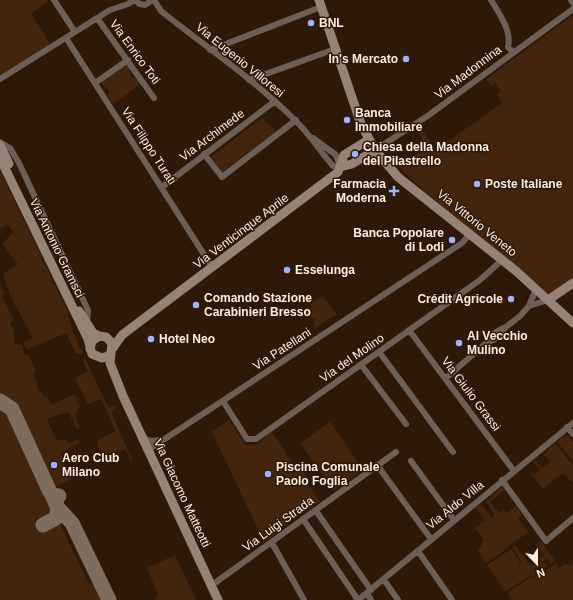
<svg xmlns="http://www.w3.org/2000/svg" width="573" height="600" font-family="Arial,sans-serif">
<rect width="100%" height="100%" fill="#2e1909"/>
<!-- green -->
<path fill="#43240c" d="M 0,0 L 49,0 L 31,14 L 50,44 L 0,76 Z
M 573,15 L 573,278 L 550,295 L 423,190 L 399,167 L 428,147 L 416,130 L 420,127 L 437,149 L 502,103 L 497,95 L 501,91 L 495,83 L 491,86 L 486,79 Z
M 127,65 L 131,70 L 130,74 L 132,78 L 137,77 L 141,84 L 113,104 L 108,96 L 110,92 L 100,82 Z
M 262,118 L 276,131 L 222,172 L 211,157 Z
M 0,170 L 68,312 L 73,332 L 83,353 L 76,354 L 66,333 L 27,350 L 23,343 L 33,338 L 11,297 L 3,274 L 18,264 L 2,244 L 13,232 L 7,223 L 0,229 Z
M 0,285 L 5,294 L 2,296 L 14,320 L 10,322 L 14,331 L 15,344 L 22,345 L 25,355 L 28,354 L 35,369 L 33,376 L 37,382 L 38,391 L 41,391 L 44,397 L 46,396 L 52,405 L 74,394 L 80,406 L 75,415 L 80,428 L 77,429 L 68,412 L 47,419 L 57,441 L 66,439 L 69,444 L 78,439 L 80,443 L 60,453 L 72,479 L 55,487 L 16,406 L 9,399 L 0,395 Z
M 322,296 L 337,314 L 314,329 L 315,318 L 307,317 L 309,309 L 312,307 L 310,304 Z
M 85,358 L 108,407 L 117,406 L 112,411 L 112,415 L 133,461 L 131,460 L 125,449 L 104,458 L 97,444 L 98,440 L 116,431 L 101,399 L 88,404 L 75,378 L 88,372 L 82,359 Z
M 0,408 L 7,414 L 89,584 L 94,582 L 103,600 L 0,600 Z
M 229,420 L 243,442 L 247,445 L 256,444 L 272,432 L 295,467 L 298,465 L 310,481 L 307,483 L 320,502 L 277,530 L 278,532 L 264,542 L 212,432 Z
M 330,422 L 363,470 L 334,491 L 300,443 Z
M 566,434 L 573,442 L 573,461 L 557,442 Z
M 555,444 L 573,465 L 573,481 L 572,482 L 563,473 L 543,489 L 530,473 L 532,472 L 535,474 L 540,470 L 533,462 L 535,460 L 542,468 L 550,462 L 543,454 Z
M 502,487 L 505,490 L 490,502 L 499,513 L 504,510 L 506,513 L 516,506 L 522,515 L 518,518 L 527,530 L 527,533 L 509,546 L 508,548 L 486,563 L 477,550 L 482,546 L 482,542 L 484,540 L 475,528 L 485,520 L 476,508 L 482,504 L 491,518 L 495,515 L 486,501 Z
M 541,541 L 555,561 L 551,564 L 547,558 L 544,561 L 548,566 L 539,572 L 535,567 L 533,569 L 536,574 L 533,577 L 531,575 L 505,592 L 487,565 L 511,549 L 516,555 L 515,558 L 517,557 L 520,562 L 518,565 L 522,562 L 512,547 L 515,545 L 530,565 L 545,555 L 535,545 Z
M 175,555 L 196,600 L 155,600 L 158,595 L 147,568 Z
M 573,561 L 573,600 L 512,600 L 507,593 L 531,577 L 533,579 L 556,563 L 560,568 L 565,564 L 571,565 Z"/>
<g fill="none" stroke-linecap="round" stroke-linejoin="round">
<!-- taxiway -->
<path stroke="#7e6c5e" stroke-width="15" d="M 0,401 L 12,409 L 49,490 L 52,495 L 59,496
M 52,495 L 58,508 L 72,523 L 109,600
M 43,525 L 56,518 L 58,508"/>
<!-- street -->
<path stroke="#6b5f57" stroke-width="6" d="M 54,0 L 75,32
M 136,0 L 139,4 L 145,5 L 153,0
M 154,0 L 161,11 C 206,47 255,80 296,121 C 310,135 320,151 333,166 L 340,167 L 336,155 L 313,138
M 491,0 C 499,13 512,31 508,47 L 513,52
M 571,0 L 573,3
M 97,18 L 154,98
M 66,38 L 212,267
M 210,50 L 321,7
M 0,79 L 110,10 L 128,4 L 134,0
M 249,80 L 335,49
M 95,83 L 128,60
M 0,142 L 10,148 L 19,163 L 88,310 L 87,323
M 375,150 L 429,115 L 573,9
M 204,154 L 222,177 L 296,120
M 162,187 L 275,101
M 529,306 L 548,300
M 409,330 L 514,471
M 486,343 L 491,335 L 503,328
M 380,353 L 453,452
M 362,366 L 406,424
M 446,378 L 485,344 L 495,339 L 506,327 L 520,316 L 529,306 L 536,289
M 223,401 L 247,439 L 256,439 L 480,280 L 502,260
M 567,427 L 573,434
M 142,437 L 150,441 L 161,440
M 148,450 L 462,243 L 470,234
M 411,461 L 454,520
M 377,465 L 431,539
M 502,480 L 546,541 L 573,518
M 316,511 L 371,590
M 303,519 L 358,600
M 272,543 L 304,600
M 418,551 L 452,600
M 384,580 L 398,600
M 212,585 L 396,452
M 367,593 L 371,600
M 358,600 L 573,423"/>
<!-- secondary -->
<path stroke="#968377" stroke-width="9" d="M 319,0 L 361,124 L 375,150 L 398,177 L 516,271 L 573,323
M 0,145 L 9,164
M 0,158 L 88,339 L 92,354 L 102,358 L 108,356 L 111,353
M 340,167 L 352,164 L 375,150
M 548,300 L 573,283
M 79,311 L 93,333 L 99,336
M 113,348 L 122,335 L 334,175 L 338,172 L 344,155 L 368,140
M 90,349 L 92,341 L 99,336 L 106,337 L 112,343 L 110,363 L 123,396 L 218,600"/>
</g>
<!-- markers -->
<g fill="#9eb3fd" stroke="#2e1909" stroke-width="1.5">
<circle cx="311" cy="23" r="4"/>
<circle cx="406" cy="59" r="4"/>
<circle cx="347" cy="120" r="4"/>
<circle cx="355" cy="154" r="4"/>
<circle cx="477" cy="184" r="4"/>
<path d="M392 185h4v4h4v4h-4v4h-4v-4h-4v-4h4z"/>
<circle cx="452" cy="240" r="4"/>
<circle cx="287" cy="270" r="4"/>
<circle cx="511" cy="299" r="4"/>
<circle cx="196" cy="305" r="4"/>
<circle cx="151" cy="339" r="4"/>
<circle cx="459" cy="343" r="4"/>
<circle cx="54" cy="465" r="4"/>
<circle cx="268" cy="474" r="4"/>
</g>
<g text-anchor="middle" stroke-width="3" stroke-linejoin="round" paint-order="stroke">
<!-- poi labels -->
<g font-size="12" font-weight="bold" fill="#fdeee4" stroke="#2e1909" text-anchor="start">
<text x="319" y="27">BNL</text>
<text x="398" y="63" text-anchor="end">In's Mercato</text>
<text x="355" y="117">Banca<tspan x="355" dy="14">Immobiliare</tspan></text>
<text x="363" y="151">Chiesa della Madonna<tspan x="363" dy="14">del Pilastrello</tspan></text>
<text x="386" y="188" text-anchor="end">Farmacia<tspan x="386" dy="14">Moderna</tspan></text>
<text x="485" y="188">Poste Italiane</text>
<text x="444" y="237" text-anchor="end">Banca Popolare<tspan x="444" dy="14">di Lodi</tspan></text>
<text x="295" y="274">Esselunga</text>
<text x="204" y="302">Comando Stazione<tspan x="204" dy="14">Carabinieri Bresso</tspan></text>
<text x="503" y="303" text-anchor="end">Crédit Agricole</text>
<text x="467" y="340">Al Vecchio<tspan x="467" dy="14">Mulino</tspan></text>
<text x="159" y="343">Hotel Neo</text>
<text x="62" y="462">Aero Club<tspan x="62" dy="14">Milano</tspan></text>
<text x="276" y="471">Piscina Comunale<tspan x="276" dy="14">Paolo Foglia</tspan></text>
</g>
<!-- street labels -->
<g font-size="12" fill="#fdeee4" stroke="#2e1909">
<text transform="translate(135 52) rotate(54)" y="4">Via Enrico Toti</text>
<text transform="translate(240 60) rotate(39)" y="4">Via Eugenio Villoresi</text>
<text transform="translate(468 72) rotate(-37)" y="4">Via Madonnina</text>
<text transform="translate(212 135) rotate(-37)" y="4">Via Archimede</text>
<text transform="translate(149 146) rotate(57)" y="4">Via Filippo Turati</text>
<text transform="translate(477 223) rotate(39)" y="4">Via Vittorio Veneto</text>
<text transform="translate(241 231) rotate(-37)" y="4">Via Venticinque Aprile</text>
<text transform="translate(57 248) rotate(64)" y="4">Via Antonio Gramsci</text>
<text transform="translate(282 349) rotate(-33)" y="4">Via Patellani</text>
<text transform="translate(352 358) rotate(-35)" y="4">Via del Molino</text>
<text transform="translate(471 394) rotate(53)" y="4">Via Giulio Grassi</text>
<text transform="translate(182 493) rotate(65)" y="4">Via Giacomo Matteotti</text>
<text transform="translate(455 505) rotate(-39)" y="4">Via Aldo Villa</text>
<text transform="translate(278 524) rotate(-36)" y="4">Via Luigi Strada</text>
</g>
</g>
<!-- north arrow -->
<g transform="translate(537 564) rotate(158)" stroke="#2e1909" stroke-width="3" paint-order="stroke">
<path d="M0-3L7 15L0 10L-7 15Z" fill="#fdeee4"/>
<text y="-6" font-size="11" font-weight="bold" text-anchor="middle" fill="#fdeee4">N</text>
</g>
</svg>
